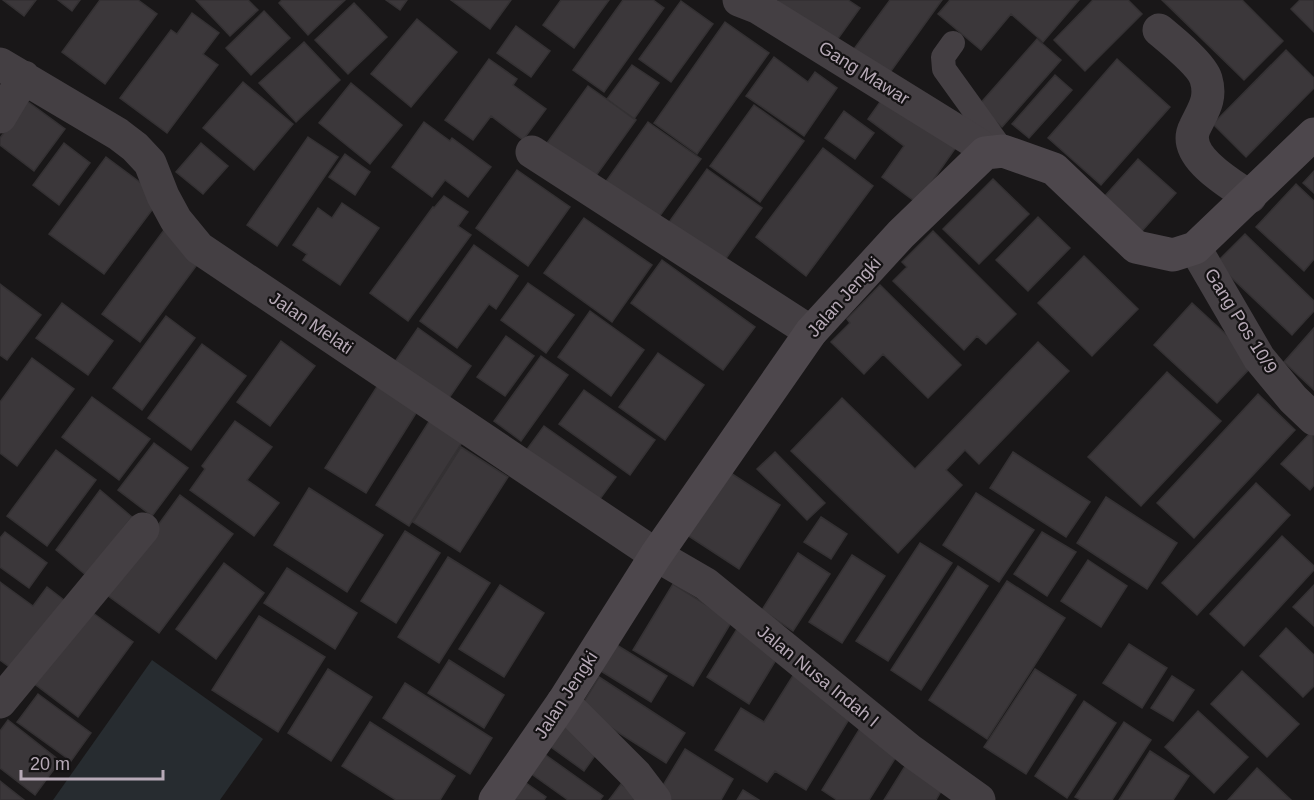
<svg xmlns="http://www.w3.org/2000/svg" width="1314" height="800" font-family="Helvetica,sans-serif">
<rect width="100%" height="100%" fill="#191718"/>
<!-- green -->
<path fill="#272c30" d="M 152,660 L 263,739 L 220,800 L 53,800 Z"/>
<!-- building -->
<path fill="#3b373a" stroke="#343133" stroke-width="1.5" d="M 3,0 L 36,0 L 24,16 Z
M 58,0 L 80,0 L 72,11 Z
M 100,0 L 138,0 L 157,14 L 105,84 L 62,52 Z
M 196,0 L 248,0 L 258,10 L 230,36 Z
M 282,0 L 345,0 L 308,35 L 279,3 Z
M 386,0 L 407,0 L 400,10 Z
M 451,0 L 511,0 L 490,29 Z
M 561,0 L 609,0 L 574,48 L 543,25 Z
M 623,0 L 653,0 L 664,8 L 604,92 L 573,70 Z
M 779,0 L 848,0 L 860,8 L 832,47 L 775,6 Z
M 890,0 L 942,0 L 886,78 L 851,53 Z
M 950,0 L 1079,0 L 1043,42 L 1011,14 L 981,50 L 938,14 Z
M 1093,0 L 1128,0 L 1142,14 L 1085,71 L 1054,40 Z
M 1162,0 L 1242,0 L 1283,41 L 1244,80 Z
M 1300,0 L 1314,0 L 1314,32 L 1291,9 Z
M 681,1 L 713,24 L 671,82 L 639,59 Z
M 354,3 L 387,37 L 348,74 L 315,40 Z
M 264,11 L 290,38 L 251,75 L 226,48 Z
M 192,13 L 219,33 L 203,54 L 218,65 L 167,133 L 120,98 L 171,30 L 177,34 Z
M 417,19 L 457,52 L 411,107 L 371,74 Z
M 725,22 L 769,53 L 697,154 L 654,123 Z
M 516,26 L 550,51 L 531,77 L 497,53 Z
M 1037,39 L 1061,60 L 1002,127 L 978,106 Z
M 304,42 L 340,80 L 296,122 L 259,83 Z
M 1286,50 L 1314,78 L 1314,88 L 1246,157 L 1213,124 Z
M 774,57 L 808,82 L 815,72 L 837,88 L 804,136 L 746,96 Z
M 489,59 L 517,79 L 513,85 L 546,109 L 523,140 L 491,116 L 473,140 L 445,120 Z
M 1117,59 L 1170,107 L 1101,185 L 1048,138 Z
M 632,65 L 659,83 L 634,119 L 607,99 Z
M 1055,75 L 1072,90 L 1029,138 L 1012,124 Z
M 243,82 L 293,124 L 254,170 L 203,128 Z
M 351,83 L 402,125 L 370,164 L 319,123 Z
M 588,86 L 636,120 L 595,177 L 547,143 Z
M 885,95 L 959,143 L 917,203 L 882,177 L 904,146 L 868,119 Z
M 27,101 L 65,129 L 34,171 L 0,145 L 0,138 Z
M 754,105 L 804,141 L 760,202 L 710,166 Z
M 844,111 L 874,133 L 855,159 L 825,138 Z
M 424,122 L 450,141 L 452,138 L 491,167 L 468,197 L 445,180 L 432,197 L 392,167 Z
M 648,122 L 701,159 L 654,224 L 602,187 Z
M 308,137 L 338,157 L 277,246 L 247,225 Z
M 64,143 L 90,163 L 59,205 L 33,185 Z
M 201,143 L 228,166 L 203,194 L 176,172 Z
M 823,148 L 873,186 L 806,276 L 756,237 Z
M 345,154 L 370,172 L 355,195 L 329,177 Z
M 106,157 L 161,198 L 104,274 L 49,234 Z
M 1138,159 L 1176,193 L 1142,231 L 1104,197 Z
M 707,169 L 762,208 L 722,264 L 667,225 Z
M 517,170 L 570,207 L 528,266 L 476,228 Z
M 1314,171 L 1314,193 L 1303,183 Z
M 993,179 L 1029,214 L 979,264 L 943,229 Z
M 1296,184 L 1314,201 L 1314,259 L 1304,271 L 1256,227 Z
M 444,196 L 468,212 L 458,226 L 471,235 L 408,321 L 370,293 L 433,207 L 434,208 Z
M 342,203 L 379,228 L 340,285 L 303,260 L 307,254 L 293,245 L 318,208 L 332,218 Z
M 1038,217 L 1070,248 L 1028,291 L 996,260 Z
M 584,218 L 652,265 L 612,322 L 544,273 Z
M 164,230 L 202,258 L 140,342 L 102,314 Z
M 933,231 L 1016,314 L 986,344 L 977,336 L 964,350 L 893,281 L 907,267 L 902,262 Z
M 1245,234 L 1314,301 L 1314,311 L 1292,335 L 1216,263 Z
M 474,245 L 518,276 L 496,309 L 489,304 L 457,348 L 420,321 Z
M 1084,256 L 1138,309 L 1092,356 L 1038,303 Z
M 662,260 L 755,327 L 723,370 L 631,303 Z
M 528,283 L 574,315 L 546,353 L 501,320 Z
M 0,284 L 41,315 L 7,360 L 0,355 Z
M 880,285 L 961,365 L 928,398 L 883,354 L 864,374 L 831,342 L 850,323 L 847,319 Z
M 62,303 L 113,341 L 88,375 L 36,338 Z
M 1192,303 L 1256,362 L 1217,403 L 1154,345 Z
M 590,311 L 644,350 L 611,396 L 558,357 Z
M 166,316 L 195,338 L 142,410 L 113,388 Z
M 418,328 L 471,366 L 447,401 L 394,363 Z
M 1314,328 L 1314,390 L 1284,362 Z
M 506,336 L 534,356 L 505,396 L 477,377 Z
M 281,341 L 315,366 L 270,426 L 237,402 Z
M 1038,342 L 1069,371 L 979,464 L 965,450 L 946,470 L 962,485 L 898,553 L 791,451 L 842,398 L 915,469 Z
M 202,344 L 246,376 L 191,450 L 148,418 Z
M 658,353 L 704,385 L 665,440 L 619,407 Z
M 541,356 L 568,375 L 521,441 L 494,421 Z
M 32,358 L 74,389 L 17,466 L 0,453 L 0,402 Z
M 1167,372 L 1221,421 L 1141,506 L 1088,457 Z
M 378,385 L 418,410 L 366,493 L 325,468 Z
M 584,390 L 655,440 L 630,475 L 559,424 Z
M 1258,394 L 1295,430 L 1194,538 L 1157,503 Z
M 92,397 L 150,439 L 119,480 L 62,437 Z
M 430,420 L 463,441 L 409,526 L 376,505 Z
M 235,421 L 272,447 L 247,480 L 279,503 L 254,536 L 190,490 L 205,469 L 202,466 Z
M 544,426 L 616,477 L 597,503 L 525,452 Z
M 1313,430 L 1314,485 L 1310,490 L 1281,464 Z
M 154,443 L 188,468 L 152,516 L 118,490 Z
M 461,447 L 508,477 L 460,552 L 413,522 Z
M 56,450 L 96,480 L 47,546 L 7,516 Z
M 775,452 L 825,503 L 807,520 L 757,469 Z
M 1013,452 L 1090,502 L 1066,537 L 990,488 Z
M 726,470 L 780,505 L 739,569 L 684,533 Z
M 1256,483 L 1290,515 L 1197,615 L 1162,583 Z
M 309,488 L 383,535 L 347,592 L 274,545 Z
M 100,490 L 132,517 L 87,576 L 56,550 Z
M 976,493 L 1034,530 L 999,582 L 943,545 Z
M 180,495 L 233,534 L 159,633 L 107,595 Z
M 1106,497 L 1177,543 L 1147,589 L 1077,543 Z
M 821,517 L 847,534 L 831,559 L 804,542 Z
M 405,531 L 440,553 L 396,623 L 361,601 Z
M 5,532 L 47,563 L 29,588 L 0,567 L 0,538 Z
M 1042,532 L 1076,552 L 1047,596 L 1014,574 Z
M 1282,536 L 1314,566 L 1314,570 L 1244,646 L 1210,614 Z
M 920,543 L 952,563 L 888,661 L 856,641 Z
M 798,553 L 830,574 L 793,631 L 762,610 Z
M 852,555 L 885,576 L 842,643 L 809,622 Z
M 448,557 L 490,583 L 439,663 L 398,637 Z
M 1088,560 L 1127,586 L 1101,627 L 1061,601 Z
M 224,563 L 264,593 L 216,659 L 176,629 Z
M 958,566 L 988,586 L 921,690 L 891,670 Z
M 287,568 L 357,613 L 335,649 L 264,603 Z
M 1007,581 L 1065,618 L 987,739 L 929,700 Z
M 0,582 L 33,606 L 47,587 L 69,604 L 19,674 L 0,660 Z
M 673,584 L 732,621 L 693,686 L 633,650 Z
M 500,585 L 544,613 L 504,677 L 459,649 Z
M 1314,585 L 1314,626 L 1293,607 Z
M 86,608 L 133,642 L 78,717 L 32,682 Z
M 259,616 L 325,657 L 278,732 L 212,690 Z
M 1286,628 L 1314,655 L 1314,686 L 1303,697 L 1260,656 Z
M 737,629 L 779,655 L 749,704 L 707,677 Z
M 607,639 L 667,676 L 651,702 L 591,665 Z
M 1129,644 L 1167,668 L 1142,708 L 1103,683 Z
M 449,660 L 504,695 L 484,728 L 428,693 Z
M 328,669 L 372,697 L 331,761 L 288,733 Z
M 1035,669 L 1076,695 L 1026,774 L 984,747 Z
M 1242,671 L 1299,724 L 1267,757 L 1211,704 Z
M 794,674 L 854,711 L 806,790 L 775,771 L 767,782 L 715,750 L 741,708 L 764,722 Z
M 1172,676 L 1194,690 L 1173,721 L 1151,708 Z
M 599,677 L 685,733 L 666,763 L 580,708 Z
M 405,683 L 492,738 L 470,774 L 383,718 Z
M 38,694 L 91,733 L 71,761 L 17,722 Z
M 1084,701 L 1116,723 L 1067,798 L 1035,776 Z
M 1198,711 L 1248,757 L 1214,793 L 1165,747 Z
M 554,719 L 599,750 L 584,771 L 540,739 Z
M 8,720 L 60,761 L 35,795 L 0,768 L 0,731 Z
M 370,722 L 455,776 L 440,800 L 396,800 L 342,766 Z
M 1124,722 L 1151,740 L 1112,800 L 1081,800 L 1075,797 Z
M 862,725 L 901,749 L 869,800 L 837,800 L 822,790 Z
M 533,746 L 603,796 L 600,800 L 568,800 L 519,765 Z
M 685,749 L 733,779 L 721,800 L 672,800 L 659,792 Z
M 1150,751 L 1189,776 L 1173,800 L 1119,800 Z
M 907,763 L 944,786 L 936,800 L 884,800 Z
M 1257,768 L 1291,800 L 1228,800 Z
M 516,776 L 546,797 L 544,800 L 499,800 Z
M 0,781 L 24,800 L 0,800 Z
M 621,784 L 645,800 L 609,800 Z
M 743,790 L 759,800 L 737,800 Z"/>
<g fill="none" stroke-linecap="round" stroke-linejoin="round">
<!-- lane -->
<path stroke="#443f43" stroke-width="24" d="M 953,43 L 943,57 L 944,69 L 1003,151"/>
<!-- street -->
<path stroke="#443f43" stroke-width="33" d="M 739,0 L 757,7 L 978,144 L 985,153
M 1159,30 C 1171,40 1202,65 1206,79 C 1212,99 1203,110 1195,127 C 1180,156 1231,184 1250,197
M 0,64 L 118,134 L 135,147 L 150,163 L 163,196 L 176,220 L 199,248 L 656,555 L 706,584 L 911,751 L 979,800
M 0,117 L 24,77
M 532,152 L 811,332
M 1195,248 L 1259,358 L 1293,399 L 1314,419
M 0,702 L 143,529
M 563,702 L 636,775 L 655,800"/>
<!-- secondary -->
<path stroke="#4d474c" stroke-width="33" d="M 495,800 L 563,702 L 656,555 L 811,332 L 901,234 L 985,153 L 1003,151 L 1054,169 L 1136,247 L 1173,255 L 1195,248 L 1314,134"/>
</g>
<g text-anchor="middle" stroke-width="4.5" stroke-linejoin="round" paint-order="stroke">
<!-- street labels -->
<g font-size="18" fill="#b7aab7" stroke="#141213">
<text transform="translate(864 73) rotate(32)" y="6">Gang Mawar</text>
<text transform="translate(844 297) rotate(-48)" y="6">Jalan Jengki</text>
<text transform="translate(1241 321) rotate(58)" y="6">Gang Pos 10/9</text>
<text transform="translate(311 323) rotate(34)" y="6">Jalan Melati</text>
<text transform="translate(818 676) rotate(39)" y="6">Jalan Nusa Indah I</text>
<text transform="translate(566 695) rotate(-57)" y="6">Jalan Jengki</text>
</g>
</g>
<!-- scale -->
<path d="M21 770v9h142v-9" fill="none" stroke="#b7aab7" stroke-width="3"/>
<text x="30" y="770" font-size="18" fill="#b7aab7" stroke="#141213" stroke-width="4.5" paint-order="stroke">20 m</text>
</svg>
